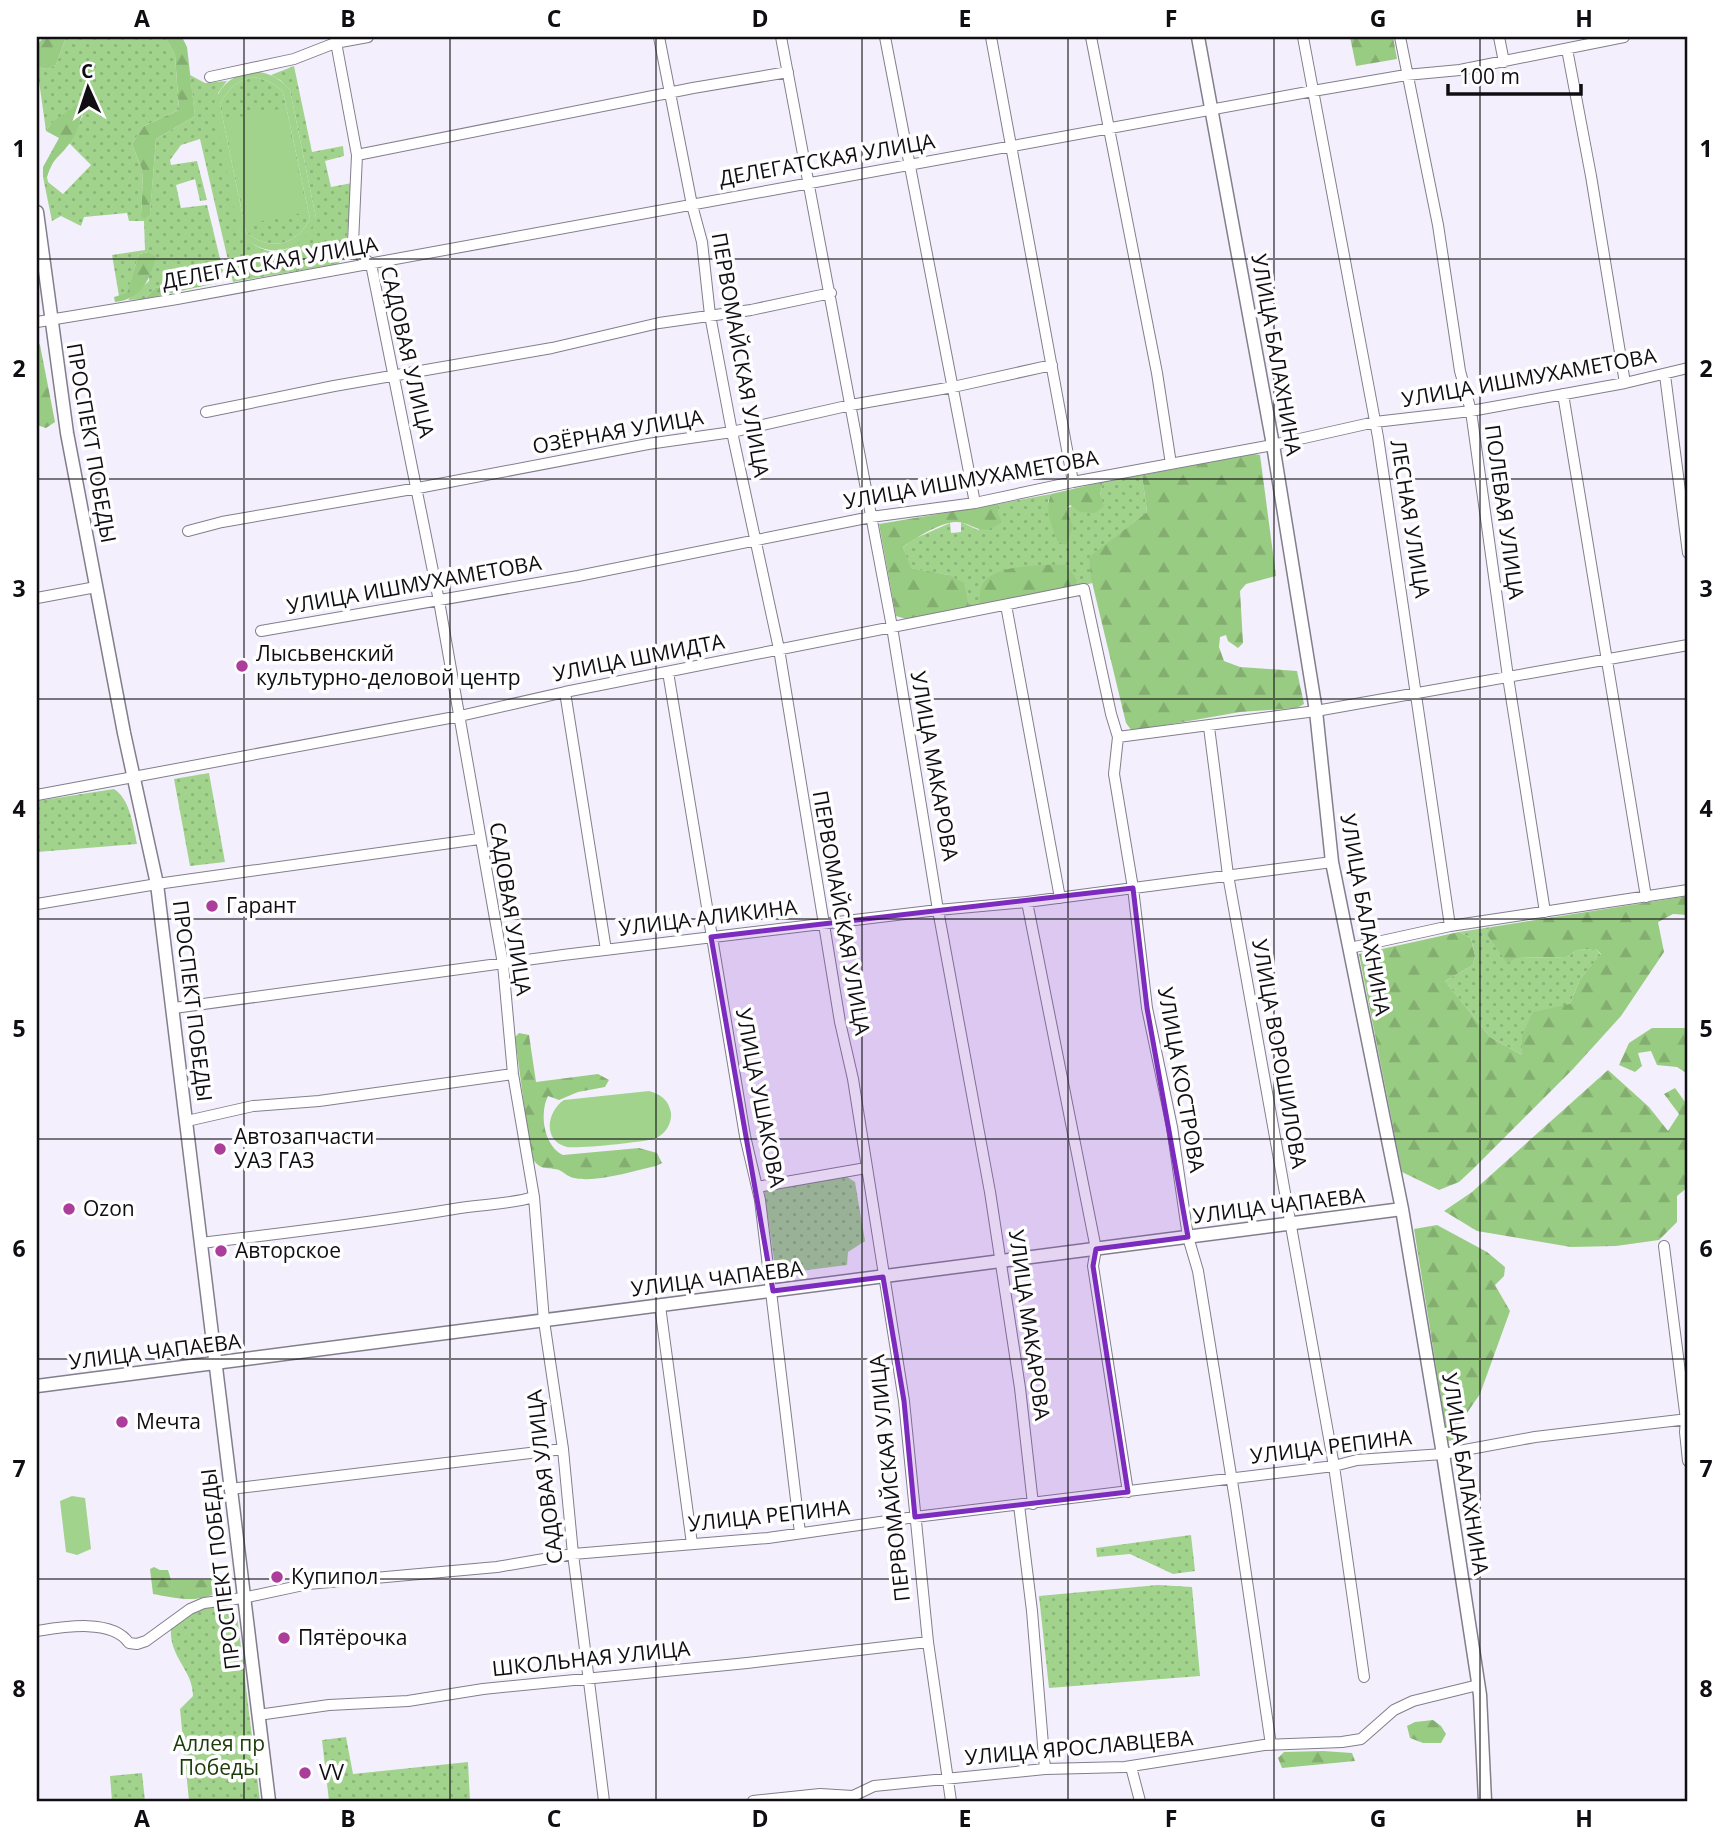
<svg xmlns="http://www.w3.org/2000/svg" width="1725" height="1838" font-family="'Open Sans',sans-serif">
<defs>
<pattern id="grass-dots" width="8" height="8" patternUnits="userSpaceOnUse" patternTransform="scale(1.75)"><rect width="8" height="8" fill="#a1d38c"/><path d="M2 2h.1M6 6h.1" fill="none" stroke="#8ab478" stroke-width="1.8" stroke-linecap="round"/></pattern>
<pattern id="forest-firs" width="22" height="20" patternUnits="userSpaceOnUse" patternTransform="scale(1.75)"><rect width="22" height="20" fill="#99cc83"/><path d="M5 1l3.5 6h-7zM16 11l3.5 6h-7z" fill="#83ae70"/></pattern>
</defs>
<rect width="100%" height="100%" fill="#f4effd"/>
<!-- grass -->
<path fill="url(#grass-dots)" d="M 66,37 L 165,37 L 175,55 L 179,110 L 144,126 L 132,144 L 143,172 L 141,215 L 150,213 L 156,139 L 195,116 L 190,75 L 205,83 L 227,81 L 218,93 L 239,233 C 251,245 273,259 290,247 C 300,241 309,226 316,218 L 290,90 L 280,80 L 271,75 L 294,66 L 312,152 L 343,146 L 344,156 L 325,161 L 331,187 L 352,183 L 347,237 L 349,254 L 337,264 L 233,282 L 200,139 L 181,145 L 170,160 L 171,165 L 197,161 L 207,200 L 200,201 L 195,179 L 176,185 L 181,208 L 207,205 L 223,271 L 221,274 L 155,288 L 144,299 L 128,300 L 149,281 L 148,252 L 139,254 L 127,294 L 119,296 L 112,255 L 145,250 L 144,221 L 129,221 L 127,213 L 84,217 L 81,226 L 61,216 L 52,221 L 43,177 L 47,177 L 48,182 L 63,194 L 91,165 L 69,143 L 83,115 L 51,123 L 46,131 L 37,67 L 47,69 L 56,65 Z
M 253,77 C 266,79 274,83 283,92 L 310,219 C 296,246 269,252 246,232 L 220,105 C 227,89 236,81 253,77 Z
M 1142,475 L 1147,512 L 1090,557 L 1093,583 L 1075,586 L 1065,564 L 1046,566 L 979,605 L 969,607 L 949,575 L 910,568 L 903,547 L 916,538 L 950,523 L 951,533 L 961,532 L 961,522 L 978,530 L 998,514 L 998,504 L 1051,494 L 1048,502 L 1070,520 L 1065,509 L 1100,495 L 1103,482 Z
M 209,773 L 225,862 L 190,866 L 174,779 Z
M 114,789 C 130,799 133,825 137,844 L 37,852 L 37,801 Z
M 1491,927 L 1486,933 L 1515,958 L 1567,957 L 1577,950 L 1596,949 L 1601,955 L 1580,979 L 1570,1004 L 1522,1055 L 1490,1037 L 1445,981 L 1473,965 L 1475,956 L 1471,938 L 1459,932 Z
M 844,1175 L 855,1182 L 865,1241 L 848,1252 L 847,1265 L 776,1274 L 764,1189 Z
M 1191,1535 L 1195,1571 L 1173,1574 L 1130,1554 L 1097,1557 L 1096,1548 Z
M 1158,1585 L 1192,1587 L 1200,1676 L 1049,1688 L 1039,1596 Z
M 219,1604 L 236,1607 L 260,1801 L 189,1801 L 180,1709 L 193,1696 C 193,1670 169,1657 171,1629 L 189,1614 Z
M 346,1737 L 353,1774 L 468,1762 L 470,1801 L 329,1801 L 322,1740 Z
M 142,1773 L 145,1801 L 112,1801 L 110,1776 Z"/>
<!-- forest -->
<path fill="url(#forest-firs)" d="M 43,37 L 66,37 L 56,65 L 47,69 L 37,67 L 39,43 Z
M 165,37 L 182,37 L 187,47 L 195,116 L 156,139 L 150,214 L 144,219 L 141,215 L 143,172 L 132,144 L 144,126 L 179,110 L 175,55 Z
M 1350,37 L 1393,37 L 1397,59 L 1356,66 Z
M 84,99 C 83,115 77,136 66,148 C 54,162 54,158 47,177 L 43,177 L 43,167 L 59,138 L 46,131 L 51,123 Z
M 148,252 L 156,257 C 149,281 142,299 115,302 L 114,297 L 127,293 L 139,254 Z
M 221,274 L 217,283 L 144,299 L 155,288 Z
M 37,341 L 40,345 L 55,422 L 46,428 L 37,425 Z
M 1254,454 L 1260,455 L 1276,576 L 1246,584 L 1240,591 L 1243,643 L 1238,648 L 1228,641 L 1226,635 L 1220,637 L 1219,647 L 1224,661 L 1240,667 L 1297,671 L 1304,704 L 1297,708 L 1240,712 L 1132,731 L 1126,723 L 1091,578 L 1089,557 L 1147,512 L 1142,475 Z
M 1103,482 L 1100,495 L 1104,506 L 1095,513 L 1080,512 L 1070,505 L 1066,509 L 1073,527 L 1066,545 L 1058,542 C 1052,527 1044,510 1051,494 Z
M 998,504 L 998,514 L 1002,522 C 978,540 975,521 954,522 C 938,524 917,537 903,547 L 911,568 L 949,575 L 964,583 L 969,607 L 906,619 L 896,616 L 879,524 Z
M 1065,564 L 1077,580 L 1075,586 L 979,605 C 980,600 979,593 981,588 C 989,563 1043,566 1065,564 Z
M 1688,896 L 1688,915 L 1673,914 L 1658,922 L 1664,952 L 1621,1016 L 1573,1069 L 1473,1169 L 1459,1182 L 1439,1190 L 1402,1172 L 1359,954 L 1459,932 L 1471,938 L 1475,956 L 1473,965 L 1445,981 L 1490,1037 L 1522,1055 L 1522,1035 L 1533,1012 L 1570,1004 L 1580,979 L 1601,954 L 1596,949 L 1577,950 L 1567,957 L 1516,958 L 1507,963 L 1486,933 L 1491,927 Z
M 1652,1028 L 1688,1028 L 1688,1074 L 1677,1067 L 1657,1065 L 1651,1051 L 1638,1053 L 1642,1066 L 1635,1072 L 1619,1065 L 1629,1043 Z
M 519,1033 L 529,1035 L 536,1082 L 598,1074 L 609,1080 L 605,1087 L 578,1092 L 559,1100 L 548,1096 C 539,1114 544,1146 563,1155 L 639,1148 L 657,1153 L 662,1163 L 656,1166 C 633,1171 596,1183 574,1178 C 568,1177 564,1172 559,1170 C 544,1166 542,1172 531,1157 L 515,1037 Z
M 1608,1070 L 1649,1107 L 1668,1131 L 1679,1114 L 1664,1094 L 1675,1088 L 1688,1106 L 1688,1187 L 1677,1196 L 1677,1222 L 1659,1240 L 1616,1246 L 1571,1247 L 1477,1231 L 1444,1211 L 1472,1192 Z
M 1437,1225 L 1487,1252 L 1505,1267 L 1504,1276 L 1495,1285 L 1510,1311 L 1480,1394 L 1458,1426 L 1458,1439 L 1448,1441 L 1414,1229 Z
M 154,1567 L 160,1570 L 168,1570 L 171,1580 L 217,1580 L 221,1589 C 203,1605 175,1598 153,1594 L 150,1569 Z
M 1433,1720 L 1441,1726 L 1446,1734 L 1441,1743 L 1423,1743 L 1410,1738 L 1407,1726 L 1415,1722 Z
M 1323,1751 L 1352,1753 L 1355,1761 L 1282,1768 L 1278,1758 L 1284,1752 Z"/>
<!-- pitch -->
<path fill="#a1d38c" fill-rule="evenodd" d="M 253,71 C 270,73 279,78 290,90 L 316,218 C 301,254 268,261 239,234 L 213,106 C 220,85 231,76 253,71 ZM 253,77 C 266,79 274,83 283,92 L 310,219 C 296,246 269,252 246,232 L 220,105 C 227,89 236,81 253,77 Z
M 285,108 L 307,212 L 246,224 L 224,120 Z
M 649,1091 C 660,1094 669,1100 671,1113 C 672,1124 665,1135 654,1139 C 643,1142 577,1149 567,1147 C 542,1141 547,1111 564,1100 Z
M 72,1496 L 85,1498 L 91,1549 L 77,1555 L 66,1552 L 60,1501 Z"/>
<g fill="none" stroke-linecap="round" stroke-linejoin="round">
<!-- minor casing -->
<g stroke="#837e8b" stroke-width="12">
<path id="minor" d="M 335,37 L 357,155 L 353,243 L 361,256 L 371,264 L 439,601 L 503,964 L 513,1074 L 534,1197 L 544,1321 L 563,1449 L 573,1554 L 604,1801
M 659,37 L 692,205 L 702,242 L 710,315 L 732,432 L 779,649 L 840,1022 L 853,1079 L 904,1401 L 928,1642 L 951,1801
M 781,37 L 892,627 L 938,910 L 990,1192 L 1020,1388 L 1033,1504
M 885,37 L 975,503
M 991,37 L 1073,482
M 1091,37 L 1157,373 L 1171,464
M 1303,37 L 1378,437 L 1450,926
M 1400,37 L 1438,225 L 1460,371 L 1471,411 L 1508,677 L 1545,912
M 1499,37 L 1504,62
M 1567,49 L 1591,176 L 1625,383
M 210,77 L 294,59 L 335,43 L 368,37
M 357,155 L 693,88 L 788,72
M 37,322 L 177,299 L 1313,91 L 1406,75 L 1460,70 L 1624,37
M 1665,375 L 1688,553
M 1563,394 L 1646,897
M 206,412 L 334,386 L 552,348 L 659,323 L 751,310 L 831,293
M 188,531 L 222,522 L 418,488 L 648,444 L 732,432 L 851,405 L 953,387 L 1052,365
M 37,598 L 96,587
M 1006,605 L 1060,898
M 261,631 L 578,576 L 871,517 L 975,503 L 1073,482 L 1273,445 L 1375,422 L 1471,411 L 1625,383 L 1688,368
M 668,672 L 745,1136 L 760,1200 L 800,1533
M 565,692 L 606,950
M 1209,727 L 1228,875 L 1334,1466 L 1364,1677
M 1118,737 L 1316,711 L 1688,645
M 37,795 L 460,716 L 565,692 L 1084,589 L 1111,714 L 1118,737 L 1114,774 L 1133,888 L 1147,1008 L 1172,1127 L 1188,1237 L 1198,1271 L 1236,1506 L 1271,1745
M 1027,902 L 1096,1249 L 1093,1266 L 1128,1492
M 37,904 L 157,884 L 479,839
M 1350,948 L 1450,926 L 1688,890
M 174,1008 L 563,955 L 938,910 L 1027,902 L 1332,862
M 187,1121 L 253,1106 L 319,1101 L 513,1074
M 757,1187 L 866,1168
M 201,1243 C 286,1233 370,1223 454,1209 C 481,1204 507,1205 534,1197
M 1664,1246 L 1686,1420 L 1685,1432 L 1688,1461
M 660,1306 L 692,1544
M 230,1489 L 563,1449
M 1019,1505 L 1032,1611 L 1045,1769
M 37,1631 C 62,1627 112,1618 129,1643 L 137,1644 L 146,1641 L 190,1609 L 204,1603 L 243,1598 L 308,1584 L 497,1567 L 573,1554 L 768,1538 L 915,1517 L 1334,1466 L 1357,1460 L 1443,1454 L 1535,1437 L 1688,1419
M 258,1715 L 329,1705 L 408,1701 L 483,1689 L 747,1663 L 928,1642
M 1131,1767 L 1140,1801
M 753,1801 L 820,1794 L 853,1796 L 874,1786 L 1045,1769 L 1125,1767 L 1264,1745 L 1342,1742 L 1361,1739 L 1394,1710 L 1413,1701 L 1478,1685"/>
</g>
<!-- tertiary casing -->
<g stroke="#837e8b" stroke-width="15">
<path id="tertiary" d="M 1198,37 L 1273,445 L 1316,711 L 1332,862 L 1402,1209 L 1443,1454 L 1480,1695 L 1485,1801
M 37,212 L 67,433 L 124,733 L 157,884 L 269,1801
M 37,1386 L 1402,1209"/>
</g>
<!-- minor -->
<use href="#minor" stroke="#fff" stroke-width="10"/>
<!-- tertiary -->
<use href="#tertiary" stroke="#fff" stroke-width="12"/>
</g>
<!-- marked area -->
<path fill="#7b2cbf" fill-opacity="0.2" stroke="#7b2cbf" stroke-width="5" stroke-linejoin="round" d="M 1133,888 L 1147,1008 L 1188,1237 L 1096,1249 L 1093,1266 L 1128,1492 L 915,1517 L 904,1401 L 883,1277 L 773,1291 L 711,937 Z"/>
<!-- grid -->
<path fill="none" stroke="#100e13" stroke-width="2" stroke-opacity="0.55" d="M 244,37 L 244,1801M 450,37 L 450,1801M 656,37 L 656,1801M 862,37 L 862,1801M 1068,37 L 1068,1801M 1274,37 L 1274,1801M 1480,37 L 1480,1801M 37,259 L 1688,259M 37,479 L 1688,479M 37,699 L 1688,699M 37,919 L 1688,919M 37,1139 L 1688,1139M 37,1359 L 1688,1359M 37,1579 L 1688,1579"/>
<!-- markers -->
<g fill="#ac3d9a" stroke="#fff" stroke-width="2.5">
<circle cx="242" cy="666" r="7"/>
<circle cx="212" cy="906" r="7"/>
<circle cx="220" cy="1149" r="7"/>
<circle cx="69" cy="1209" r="7"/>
<circle cx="221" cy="1251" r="7"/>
<circle cx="122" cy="1422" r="7"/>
<circle cx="277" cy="1577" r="7"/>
<circle cx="284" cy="1638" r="7"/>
<circle cx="305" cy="1773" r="7"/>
</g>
<g text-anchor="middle" stroke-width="7" stroke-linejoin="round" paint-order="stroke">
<!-- street labels -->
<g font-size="21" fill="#100e13" stroke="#fff">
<text transform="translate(827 160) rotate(-10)" y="7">ДЕЛЕГАТСКАЯ УЛИЦА</text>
<text transform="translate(270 263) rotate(-10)" y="7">ДЕЛЕГАТСКАЯ УЛИЦА</text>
<text transform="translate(407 352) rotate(77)" y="7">САДОВАЯ УЛИЦА</text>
<text transform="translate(740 355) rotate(80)" y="7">ПЕРВОМАЙСКАЯ УЛИЦА</text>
<text transform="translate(1276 355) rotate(80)" y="7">УЛИЦА БАЛАХНИНА</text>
<text transform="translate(1529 378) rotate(-10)" y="7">УЛИЦА ИШМУХАМЕТОВА</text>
<text transform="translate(618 432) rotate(-10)" y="7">ОЗЁРНАЯ УЛИЦА</text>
<text transform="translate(91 443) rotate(80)" y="7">ПРОСПЕКТ ПОБЕДЫ</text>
<text transform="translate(971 480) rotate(-10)" y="7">УЛИЦА ИШМУХАМЕТОВА</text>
<text transform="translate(1504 512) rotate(82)" y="7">ПОЛЕВАЯ УЛИЦА</text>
<text transform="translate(1410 519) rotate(81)" y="7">ЛЕСНАЯ УЛИЦА</text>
<text transform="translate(414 585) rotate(-10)" y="7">УЛИЦА ИШМУХАМЕТОВА</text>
<text transform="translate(639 658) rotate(-11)" y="7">УЛИЦА ШМИДТА</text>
<text transform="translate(934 766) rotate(80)" y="7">УЛИЦА МАКАРОВА</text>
<text transform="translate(510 909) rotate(81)" y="7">САДОВАЯ УЛИЦА</text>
<text transform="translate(841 913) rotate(80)" y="7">ПЕРВОМАЙСКАЯ УЛИЦА</text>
<text transform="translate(1365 915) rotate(80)" y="7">УЛИЦА БАЛАХНИНА</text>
<text transform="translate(708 918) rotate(-7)" y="7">УЛИЦА АЛИКИНА</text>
<text transform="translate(192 1001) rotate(83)" y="7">ПРОСПЕКТ ПОБЕДЫ</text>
<text transform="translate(1279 1054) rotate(80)" y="7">УЛИЦА ВОРОШИЛОВА</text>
<text transform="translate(1181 1080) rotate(80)" y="7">УЛИЦА КОСТРОВА</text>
<text transform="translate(760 1098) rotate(79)" y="7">УЛИЦА УШАКОВА</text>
<text transform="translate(1279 1206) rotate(-7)" y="7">УЛИЦА ЧАПАЕВА</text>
<text transform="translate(717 1279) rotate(-7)" y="7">УЛИЦА ЧАПАЕВА</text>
<text transform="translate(1029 1325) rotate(82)" y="7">УЛИЦА МАКАРОВА</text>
<text transform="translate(155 1352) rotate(-7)" y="7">УЛИЦА ЧАПАЕВА</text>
<text transform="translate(1331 1447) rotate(-7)" y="7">УЛИЦА РЕПИНА</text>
<text transform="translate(1465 1474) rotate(81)" y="7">УЛИЦА БАЛАХНИНА</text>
<text transform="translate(545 1477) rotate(-97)" y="7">САДОВАЯ УЛИЦА</text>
<text transform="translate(890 1478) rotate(-96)" y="7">ПЕРВОМАЙСКАЯ УЛИЦА</text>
<text transform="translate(769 1516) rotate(-6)" y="7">УЛИЦА РЕПИНА</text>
<text transform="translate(221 1569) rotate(-97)" y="7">ПРОСПЕКТ ПОБЕДЫ</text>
<text transform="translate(591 1659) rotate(-6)" y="7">ШКОЛЬНАЯ УЛИЦА</text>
<text transform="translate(1079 1748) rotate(-5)" y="7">УЛИЦА ЯРОСЛАВЦЕВА</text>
</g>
<!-- poi labels -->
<g font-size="21" fill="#100e13" stroke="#fff" text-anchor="start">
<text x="256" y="661">Лысьвенский<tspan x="256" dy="24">культурно-деловой центр</tspan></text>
<text x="226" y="913">Гарант</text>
<text x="234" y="1144">Автозапчасти<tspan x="234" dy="24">УАЗ ГАЗ</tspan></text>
<text x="83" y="1216">Ozon</text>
<text x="235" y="1258">Авторское</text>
<text x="136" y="1429">Мечта</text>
<text x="291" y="1584">Купипол</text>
<text x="298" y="1645">Пятёрочка</text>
<text x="319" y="1780">VV</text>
</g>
<!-- park labels -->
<g font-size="21" fill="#1b3b08" stroke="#fff">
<text x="219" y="1751">Аллея пр<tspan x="219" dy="24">Победы</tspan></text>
</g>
</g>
<!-- border -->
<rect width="1725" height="1838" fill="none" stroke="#ffffff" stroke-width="77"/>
<!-- north arrow -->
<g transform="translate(88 88) rotate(357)" stroke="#ffffff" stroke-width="5" paint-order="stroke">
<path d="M0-5L12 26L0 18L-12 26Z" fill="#100e13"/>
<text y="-10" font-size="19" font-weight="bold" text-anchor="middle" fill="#100e13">С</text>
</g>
<!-- scale -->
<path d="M1448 84v10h133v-10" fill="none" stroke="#100e13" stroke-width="3.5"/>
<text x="1459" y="84" font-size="21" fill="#100e13" stroke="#ffffff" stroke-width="5" paint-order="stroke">100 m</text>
<rect x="38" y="38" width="1648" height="1762" fill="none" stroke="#100e13" stroke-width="2.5"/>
<g font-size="23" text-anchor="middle" font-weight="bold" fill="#100e13">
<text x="142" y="27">A</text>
<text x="348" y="27">B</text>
<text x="554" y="27">C</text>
<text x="760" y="27">D</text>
<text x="965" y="27">E</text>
<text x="1171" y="27">F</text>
<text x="1378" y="27">G</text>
<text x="1584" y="27">H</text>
<text x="19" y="157">1</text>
<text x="1706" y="157">1</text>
<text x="19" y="377">2</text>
<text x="1706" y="377">2</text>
<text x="19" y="597">3</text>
<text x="1706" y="597">3</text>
<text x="19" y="817">4</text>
<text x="1706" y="817">4</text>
<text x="19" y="1037">5</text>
<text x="1706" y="1037">5</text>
<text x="19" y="1257">6</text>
<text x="1706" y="1257">6</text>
<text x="19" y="1477">7</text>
<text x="1706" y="1477">7</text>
<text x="19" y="1697">8</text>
<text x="1706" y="1697">8</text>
<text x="142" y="1827">A</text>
<text x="348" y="1827">B</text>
<text x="554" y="1827">C</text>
<text x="760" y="1827">D</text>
<text x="965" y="1827">E</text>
<text x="1171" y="1827">F</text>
<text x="1378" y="1827">G</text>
<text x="1584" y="1827">H</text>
</g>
</svg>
